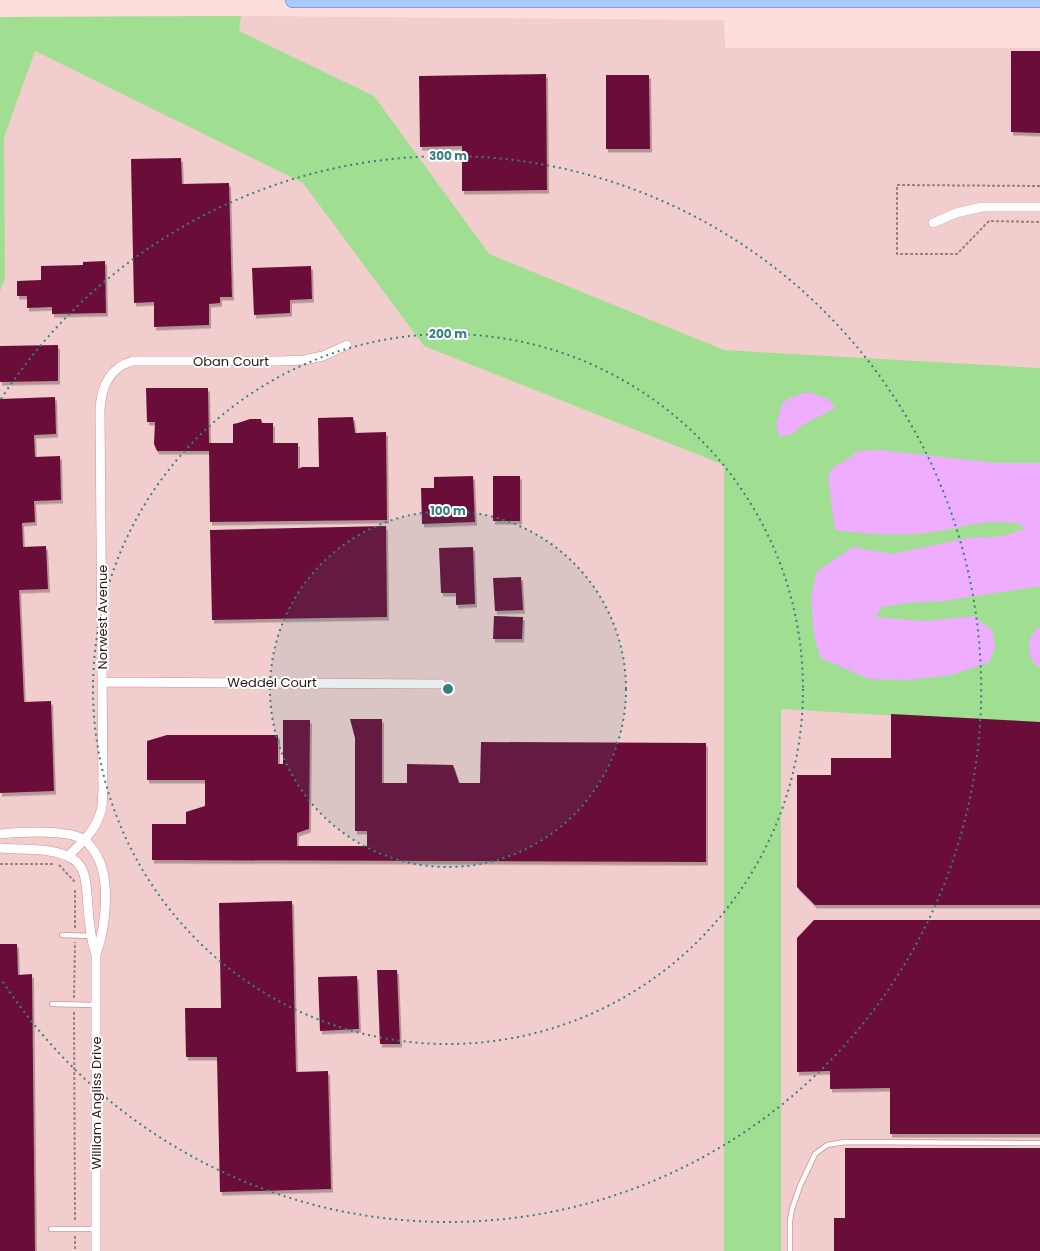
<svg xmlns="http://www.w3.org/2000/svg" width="1040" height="1251" font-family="Poppins,sans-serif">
<defs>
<filter id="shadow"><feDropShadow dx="2" dy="3.5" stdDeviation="0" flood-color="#0004"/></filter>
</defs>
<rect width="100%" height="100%" fill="#fededd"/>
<!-- built -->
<path fill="#f1cecd" d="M 241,16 L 724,20 L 725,48 L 1040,48 L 1040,1251 L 0,1251 L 0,17 Z"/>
<!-- green -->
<path fill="#a0de91" d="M 241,16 L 239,31 L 374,96 L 489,254 L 724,350 L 1040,368 L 1040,724 L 781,709 L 781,1251 L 724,1251 L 724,465 L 424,346 L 303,183 L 35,51 L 4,137 L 5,279 L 0,291 L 0,17 Z"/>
<!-- water -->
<path fill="#eeadfe" d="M 808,392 L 829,399 L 835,408 L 804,424 L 790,435 L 779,436 L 776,425 L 782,403 L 792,397 Z
M 880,450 L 997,463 L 1040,463 L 1040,586 L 943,601 L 906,603 L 882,607 L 875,617 L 924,621 L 974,616 L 992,630 L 995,647 L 989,662 L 952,675 L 909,680 L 869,679 L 821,658 L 814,636 L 811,598 L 817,571 L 853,547 L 892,554 L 967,538 L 1003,536 L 1024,529 L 1020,524 C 1013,523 1006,522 999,522 C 977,521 954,529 933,532 C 899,537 868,534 835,530 L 829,486 L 829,473 L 835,466 L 845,461 L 858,451 Z
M 1040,626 L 1040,667 L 1033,663 C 1027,646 1026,639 1040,626 Z"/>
<!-- building -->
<path fill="#6b0b38" filter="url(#shadow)" d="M 1011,51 L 1040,51 L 1040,133 L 1011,132 Z
M 546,74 L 547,190 L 462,191 L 462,146 L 420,147 L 419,76 Z
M 606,75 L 649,75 L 650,149 L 606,149 Z
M 181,158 L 182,184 L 229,183 L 232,297 L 220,297 L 220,303 L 209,304 L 209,325 L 154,327 L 154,302 L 134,303 L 131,159 Z
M 105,261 L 106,313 L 52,314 L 52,307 L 27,308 L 27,296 L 17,296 L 17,281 L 41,280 L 41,266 L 83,265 L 83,262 Z
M 311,266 L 312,299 L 290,300 L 290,313 L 254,315 L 252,268 Z
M 58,345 L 58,381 L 0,382 L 0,346 Z
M 146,388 L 208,388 L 209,443 L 233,443 L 233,424 L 238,423 L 250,419 L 261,419 L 262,423 L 273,423 L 273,443 L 298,443 L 298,469 L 302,467 L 319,467 L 318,418 L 353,417 L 355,433 L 386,432 L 387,520 L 210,522 L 209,451 L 157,451 L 154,444 L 155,422 L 147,422 Z
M 55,397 L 56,434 L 34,435 L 35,457 L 60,456 L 61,500 L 34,501 L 35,522 L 22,523 L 23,547 L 46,546 L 48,589 L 19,590 L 24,702 L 51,701 L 54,791 L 0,793 L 0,399 Z
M 473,476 L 475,522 L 422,524 L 421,488 L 434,488 L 434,477 Z
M 493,476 L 520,476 L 520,521 L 493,521 Z
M 386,526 L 387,617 L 212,620 L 210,530 Z
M 473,547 L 475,604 L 456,605 L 456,593 L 441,593 L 439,548 Z
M 521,577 L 523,610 L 495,611 L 493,578 Z
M 494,616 L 523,617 L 522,639 L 493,639 Z
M 891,714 L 1040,722 L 1040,905 L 815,905 L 797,887 L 797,775 L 831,775 L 831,758 L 891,758 Z
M 350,719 L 382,719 L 382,783 L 407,783 L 407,764 L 453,765 L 459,783 L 480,783 L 481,742 L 706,743 L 706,862 L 152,860 L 152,824 L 186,824 L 186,812 L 205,806 L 205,780 L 147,780 L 147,741 L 167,735 L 278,735 L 278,764 L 283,764 L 283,720 L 310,720 L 309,829 L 297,833 L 297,846 L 367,846 L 367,831 L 355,831 L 355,738 Z
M 292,901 L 296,1072 L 328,1071 L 331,1189 L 220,1192 L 217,1057 L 186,1057 L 185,1008 L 221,1008 L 219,903 Z
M 814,920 L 1040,920 L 1040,1134 L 890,1134 L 890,1088 L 830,1089 L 830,1071 L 797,1072 L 797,938 Z
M 0,944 L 17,944 L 18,975 L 32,974 L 35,1251 L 0,1251 Z
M 377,970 L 397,970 L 400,1044 L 380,1044 Z
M 357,976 L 359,1029 L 320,1031 L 318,977 Z
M 845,1148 L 1040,1148 L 1040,1251 L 834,1251 L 834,1218 L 845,1218 Z"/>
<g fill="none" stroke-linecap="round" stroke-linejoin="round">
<!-- lane casing -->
<g stroke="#d78d8d" stroke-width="6">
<path id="lane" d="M 62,935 L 92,936
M 52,1004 L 96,1005
M 51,1229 L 96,1229
M 790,1251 L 790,1221 L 792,1209 L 800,1186 L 815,1154 L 827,1145 L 845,1142 L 1040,1143"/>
</g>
<!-- street casing -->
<g stroke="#d78d8d" stroke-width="10">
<path id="street" d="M 933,223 L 956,213 L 982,207 L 1040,207
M 102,682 L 441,684
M 0,834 C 22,832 66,829 85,840 C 87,841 89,844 91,847 C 113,872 106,926 96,955
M 0,848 C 22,850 46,847 67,856 C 89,864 86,889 88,907 C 89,923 91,940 96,955 L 96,1251
M 68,856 C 82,843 96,830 101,811 C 103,805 102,798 103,792 L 100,410 C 101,387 110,367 133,361 L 280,361 L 304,360 L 323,356 L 347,345"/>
</g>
<!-- primary casing -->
<g stroke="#5a73aa" stroke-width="16">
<path id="primary" d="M 293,0 L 1040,0"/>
</g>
<!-- path -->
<path stroke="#9d7f7f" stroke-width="2" stroke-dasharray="3 2" stroke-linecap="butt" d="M 1040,186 L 897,185 L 897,254 L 957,254 L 989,221 L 1040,222
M 0,864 L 55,864
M 59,865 L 75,882
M 75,928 L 75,890
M 74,998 L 75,942
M 74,1012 L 75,1222
M 75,1236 L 75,1251"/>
<!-- lane -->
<use href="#lane" stroke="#fff" stroke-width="4.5"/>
<!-- street -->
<use href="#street" stroke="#fff" stroke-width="9"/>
<!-- primary -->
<use href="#primary" stroke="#aacafd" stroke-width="15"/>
</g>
<!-- distance rings -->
<circle cx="448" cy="689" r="178" fill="#367f83" fill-opacity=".12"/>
<g fill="none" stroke="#367f83" stroke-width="2" stroke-dasharray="2 4">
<circle cx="448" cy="689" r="178"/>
<circle cx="448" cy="689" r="355"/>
<path d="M1 399A533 533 0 1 1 1 979"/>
</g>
<g text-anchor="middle" stroke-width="4" stroke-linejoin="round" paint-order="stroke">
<!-- street labels -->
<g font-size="13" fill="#2e1313" stroke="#fff">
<text x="231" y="366">Oban Court</text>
<text transform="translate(102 617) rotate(-90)" y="5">Norwest Avenue</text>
<text x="272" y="687">Weddel Court</text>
<text transform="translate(96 1103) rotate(-90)" y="5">William Angliss Drive</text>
</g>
</g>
<circle cx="448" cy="689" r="6" fill="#367f83" stroke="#fff" stroke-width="2"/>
<g font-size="12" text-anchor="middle" font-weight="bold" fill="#367f83" stroke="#fff" stroke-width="4" stroke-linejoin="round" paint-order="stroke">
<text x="448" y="160">300 m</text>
<text x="448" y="338">200 m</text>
<text x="448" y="515">100 m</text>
</g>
</svg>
